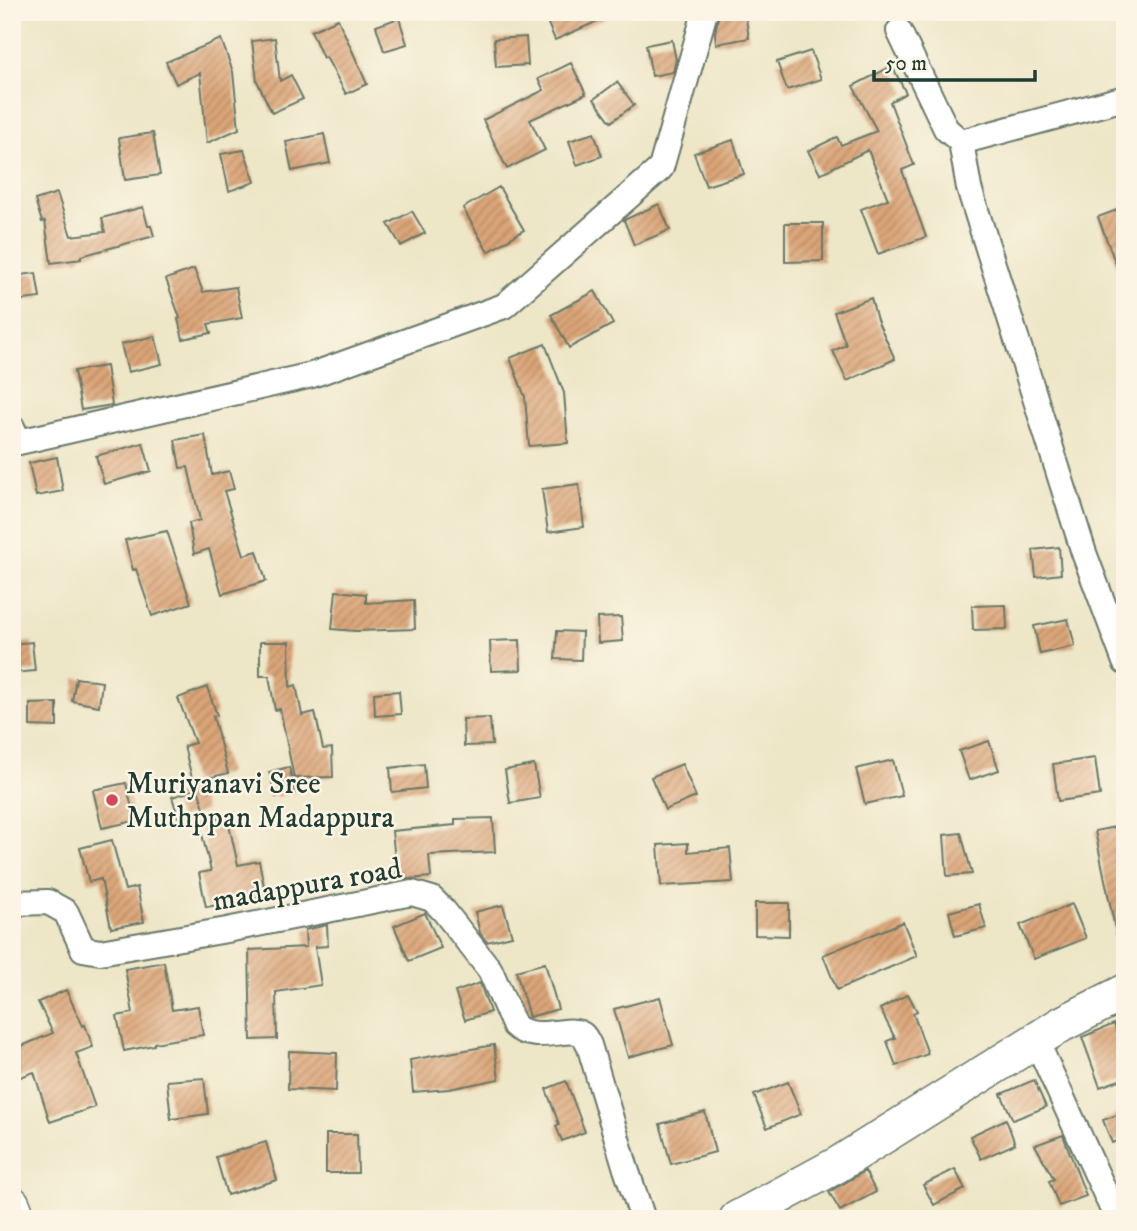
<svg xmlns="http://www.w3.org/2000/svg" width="1137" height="1231" font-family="'IM FELL DW Pica',serif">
<defs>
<pattern id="building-hatch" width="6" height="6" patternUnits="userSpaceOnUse" patternTransform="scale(1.75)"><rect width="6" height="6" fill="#dca578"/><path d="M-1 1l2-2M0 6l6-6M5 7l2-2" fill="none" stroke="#b28863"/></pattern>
</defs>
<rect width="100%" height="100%" fill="#fcf5e5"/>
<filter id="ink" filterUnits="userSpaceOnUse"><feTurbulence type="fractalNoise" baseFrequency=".0143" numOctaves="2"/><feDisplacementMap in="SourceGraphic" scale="14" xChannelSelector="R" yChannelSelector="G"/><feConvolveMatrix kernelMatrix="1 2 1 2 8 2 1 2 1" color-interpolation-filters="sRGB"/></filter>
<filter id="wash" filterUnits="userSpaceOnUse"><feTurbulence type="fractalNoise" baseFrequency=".00686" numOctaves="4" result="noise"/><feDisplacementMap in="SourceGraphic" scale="28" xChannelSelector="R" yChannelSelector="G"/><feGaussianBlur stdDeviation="1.57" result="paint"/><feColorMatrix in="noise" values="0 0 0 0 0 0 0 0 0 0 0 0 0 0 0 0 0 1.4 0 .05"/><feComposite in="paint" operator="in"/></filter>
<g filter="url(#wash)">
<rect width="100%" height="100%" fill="#ede6c7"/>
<g id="blocks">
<!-- building -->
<path fill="url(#building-hatch)" d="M 543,12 L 618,12 L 555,40 Z
M 719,12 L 745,12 L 749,38 L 716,44 L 715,33 Z
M 399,18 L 407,44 L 384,51 L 376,26 Z
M 338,19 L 367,84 L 346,94 L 326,57 L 323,58 L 311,31 Z
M 526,37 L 528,65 L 496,67 L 494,39 Z
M 275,38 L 280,81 L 291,75 L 303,99 L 272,113 L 257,81 L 252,41 Z
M 221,39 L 233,72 L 239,129 L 207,143 L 200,73 L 176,84 L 166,62 Z
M 672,40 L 676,60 L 673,72 L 652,76 L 646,45 Z
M 811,51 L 821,79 L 787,90 L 777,62 Z
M 571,63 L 586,94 L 530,120 L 545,150 L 507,169 L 483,120 L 544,90 L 538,79 Z
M 892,66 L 906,93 L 890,102 L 914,165 L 902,170 L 926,237 L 878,254 L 861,209 L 888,199 L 868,150 L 820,174 L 808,151 L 837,137 L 841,145 L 877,131 L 853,86 Z
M 617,82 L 634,105 L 611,122 L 594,99 Z
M 153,133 L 160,175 L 125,180 L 119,138 Z
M 594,133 L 602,156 L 577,165 L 569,141 Z
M 324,134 L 330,163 L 292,171 L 286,142 Z
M 733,140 L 744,174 L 706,186 L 694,153 Z
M 244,150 L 255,182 L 229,191 L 221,154 Z
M 499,187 L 524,230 L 488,252 L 463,208 Z
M 57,193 L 71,236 L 105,232 L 102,218 L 143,207 L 148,226 L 151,226 L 154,236 L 81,256 L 81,259 L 51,263 L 45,221 L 42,222 L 35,200 Z
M 659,204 L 670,230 L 634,245 L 624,220 Z
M 1125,207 L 1125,283 L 1123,283 L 1098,217 Z
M 412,211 L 425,233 L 401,246 L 388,224 Z
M 785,223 L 823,223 L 823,261 L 785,262 Z
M 194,269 L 203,292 L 236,287 L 242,318 L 208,324 L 211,333 L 183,339 L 178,319 L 180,318 L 166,279 Z
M 36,273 L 40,298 L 16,301 L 12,276 Z
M 595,291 L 613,324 L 569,348 L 551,315 Z
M 871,298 L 877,320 L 895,359 L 847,381 L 833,351 L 846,345 L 834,312 Z
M 155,336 L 162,364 L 128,372 L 121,344 Z
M 545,344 L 564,393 L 568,443 L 529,446 L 525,397 L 510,358 Z
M 106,366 L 112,405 L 81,410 L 74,371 Z
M 205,435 L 212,475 L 229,471 L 234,489 L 224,491 L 244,555 L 257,551 L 266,581 L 222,594 L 209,549 L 194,554 L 189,523 L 200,520 L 188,467 L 180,468 L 175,440 Z
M 143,443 L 151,471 L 104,484 L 96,456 Z
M 57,457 L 63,491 L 36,496 L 29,463 Z
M 579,484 L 584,527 L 548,532 L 542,489 Z
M 167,531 L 191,603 L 152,616 L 136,569 L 133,570 L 125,540 Z
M 1059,547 L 1061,574 L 1036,577 L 1033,550 Z
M 336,591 L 366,594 L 366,603 L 414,600 L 415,629 L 356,631 L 332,629 Z
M 1006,605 L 1007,629 L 973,630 L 972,606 Z
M 621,617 L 623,641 L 598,643 L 597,618 Z
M 1068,619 L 1075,646 L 1040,654 L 1034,626 Z
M 557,631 L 582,632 L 581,660 L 555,659 Z
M 520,640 L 521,670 L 491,671 L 490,641 Z
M 32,642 L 35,671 L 12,673 L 12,644 Z
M 260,642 L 289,642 L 290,687 L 296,685 L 302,715 L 315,712 L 323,749 L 332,748 L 333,777 L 294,778 L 280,709 L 275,710 L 269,676 L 260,676 Z
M 76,678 L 102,682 L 99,706 L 72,701 Z
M 207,687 L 217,715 L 213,716 L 228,773 L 193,782 L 184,746 L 195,743 L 178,698 Z
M 399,691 L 401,714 L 375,716 L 374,693 Z
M 57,703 L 57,727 L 30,726 L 30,704 Z
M 490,718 L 492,745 L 464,746 L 463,719 Z
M 989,741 L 999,770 L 969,780 L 959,751 Z
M 1095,758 L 1100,795 L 1058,801 L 1053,764 Z
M 893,760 L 902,796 L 865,804 L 856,769 Z
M 424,764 L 426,788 L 392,792 L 390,768 Z
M 682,764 L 696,797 L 665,810 L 651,777 Z
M 534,765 L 540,798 L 510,803 L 505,770 Z
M 289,767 L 295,792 L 276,797 L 269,772 Z
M 126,783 L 135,821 L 102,828 L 93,790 Z
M 198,789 L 205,811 L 179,819 L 172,797 Z
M 227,816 L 238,865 L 259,861 L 266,896 L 206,907 L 199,873 L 211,871 L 199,822 Z
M 493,818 L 495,852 L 429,855 L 431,877 L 397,880 L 392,831 L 455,825 L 455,819 Z
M 1125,825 L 1125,937 L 1117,938 L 1095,831 Z
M 961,833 L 972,874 L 947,876 L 944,835 Z
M 112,840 L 125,890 L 137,887 L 144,922 L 111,928 L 101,879 L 89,882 L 80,848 Z
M 688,843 L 688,852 L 730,848 L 733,882 L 661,886 L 658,845 Z
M 755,903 L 789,903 L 789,936 L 755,935 Z
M 979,904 L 986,928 L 955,936 L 949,912 Z
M 1072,904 L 1086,938 L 1034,959 L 1020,925 Z
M 503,905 L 512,936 L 487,942 L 480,933 L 475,912 Z
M 425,913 L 441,948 L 409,961 L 394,926 Z
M 903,922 L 917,956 L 837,990 L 823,955 Z
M 327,925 L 328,946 L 315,947 L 321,985 L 276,992 L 277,1039 L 251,1040 L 249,950 L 306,947 L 305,930 Z
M 164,962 L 172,1010 L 198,1006 L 203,1035 L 154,1043 L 154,1045 L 124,1051 L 117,1016 L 133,1013 L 125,969 Z
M 545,963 L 558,1009 L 529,1017 L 516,971 Z
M 480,983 L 490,1012 L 465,1020 L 455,992 Z
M 66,990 L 83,1026 L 85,1025 L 93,1047 L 76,1053 L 95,1107 L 50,1122 L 34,1072 L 12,1080 L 12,1050 L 53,1033 L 38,1002 Z
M 908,994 L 917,1011 L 913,1013 L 928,1054 L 896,1066 L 887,1041 L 895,1038 L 880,1009 Z
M 660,997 L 673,1045 L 628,1057 L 614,1009 Z
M 1114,1024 L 1125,1051 L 1125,1078 L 1100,1087 L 1082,1037 Z
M 494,1045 L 499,1079 L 449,1089 L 413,1092 L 410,1060 Z
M 289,1051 L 337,1053 L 336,1091 L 288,1089 Z
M 204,1078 L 208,1114 L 171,1119 L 167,1081 Z
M 1034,1080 L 1046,1107 L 1013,1120 L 1001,1094 Z
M 566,1081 L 585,1132 L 562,1141 L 556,1126 L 559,1124 L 546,1089 Z
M 788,1082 L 801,1114 L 767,1128 L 754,1095 Z
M 705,1112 L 715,1152 L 671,1164 L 660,1124 Z
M 1125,1112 L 1125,1138 L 1112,1143 L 1103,1120 Z
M 1006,1119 L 1015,1144 L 981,1159 L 970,1136 Z
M 326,1134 L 357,1134 L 358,1173 L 326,1173 Z
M 1063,1135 L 1086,1196 L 1059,1206 L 1049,1181 L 1054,1179 L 1035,1145 Z
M 266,1142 L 277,1180 L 227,1195 L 216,1157 Z
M 955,1169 L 965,1189 L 934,1205 L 923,1185 Z
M 865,1171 L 876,1192 L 840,1211 L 829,1192 Z"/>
</g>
</g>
<g filter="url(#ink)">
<use href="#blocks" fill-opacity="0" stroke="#677867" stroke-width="2"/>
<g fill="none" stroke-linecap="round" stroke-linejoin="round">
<!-- street casing -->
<g stroke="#677867" stroke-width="28">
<path id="street" d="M 899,31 L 946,129 L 961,142 L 969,188 L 1084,553 L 1125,662
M 961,142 L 1125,98
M 12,427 L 19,442 L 312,375 L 504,306 L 661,168 L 705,12
M 12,903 L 48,902 L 66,912 L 83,949 L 100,952 L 227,930 L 412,893 L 432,899 L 444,911 L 490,970 L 514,1025 C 534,1045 572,1024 583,1035 C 586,1038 587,1041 589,1045 L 626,1169 L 643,1219
M 1036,1040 L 1117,1219"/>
</g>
<!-- secondary casing -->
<g stroke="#677867" stroke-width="38">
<path id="secondary" d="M 12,1204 L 18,1219
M 737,1219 L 837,1165 L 1062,1024 L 1125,992"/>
</g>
<!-- street -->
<use href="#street" stroke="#fff" stroke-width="24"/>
<!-- secondary -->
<use href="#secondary" stroke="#fff" stroke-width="35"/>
</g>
</g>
<!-- markers -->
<circle fill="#d1495b" stroke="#fcf5e5" stroke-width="2.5" cx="112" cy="800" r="7"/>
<g text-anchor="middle" stroke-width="5" stroke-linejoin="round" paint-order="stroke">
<!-- poi labels -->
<g font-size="30" fill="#1f3d34" stroke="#fcf5e5" text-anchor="start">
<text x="126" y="793">Muriyanavi Sree<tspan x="126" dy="34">Muthppan Madappura</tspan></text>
</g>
<!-- street labels -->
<g font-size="30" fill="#1f3d34" stroke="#fcf5e5">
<text transform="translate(307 884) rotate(-10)" y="10">madappura road</text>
</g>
</g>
<!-- margin -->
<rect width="1137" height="1231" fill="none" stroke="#fcf5e5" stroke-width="42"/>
<!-- scale -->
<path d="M874 70v10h161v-10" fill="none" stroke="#1f3d34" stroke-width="3.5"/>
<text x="885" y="70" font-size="21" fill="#1f3d34" stroke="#fcf5e5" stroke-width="5" paint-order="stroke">50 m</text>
</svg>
